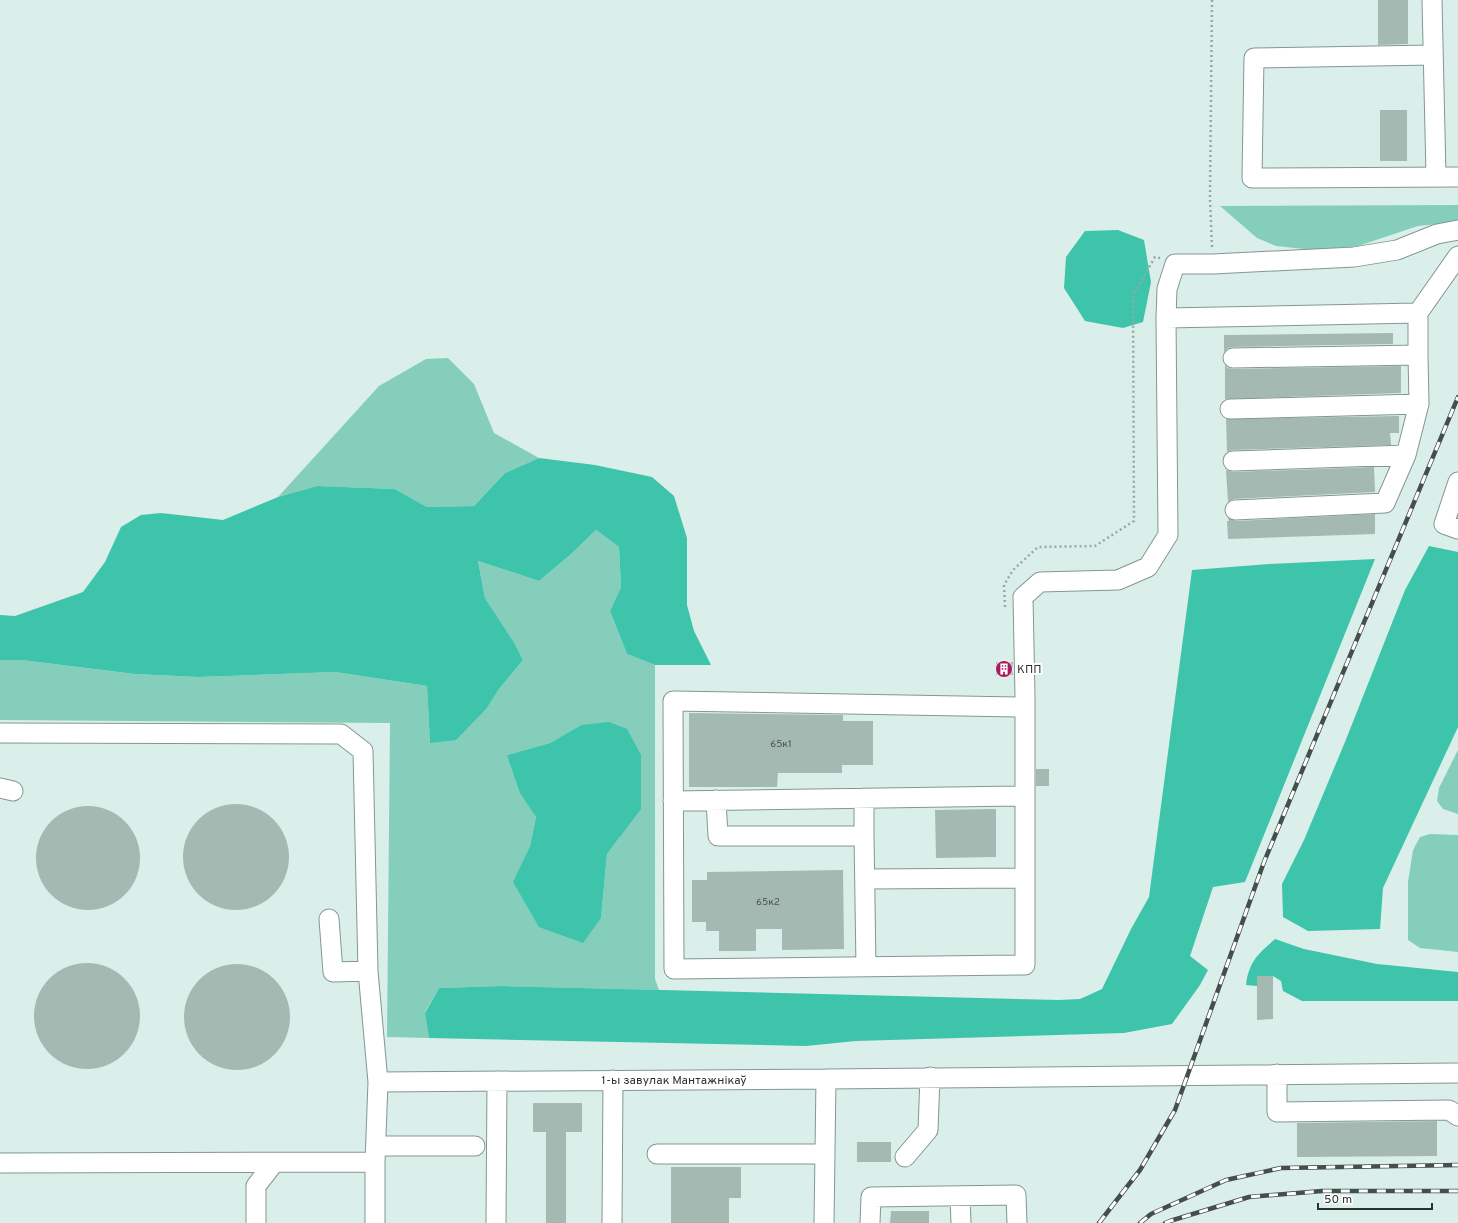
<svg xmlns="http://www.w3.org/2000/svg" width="1458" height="1223" font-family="Overpass,sans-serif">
<rect width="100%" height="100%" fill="#daefe9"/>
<!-- green -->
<path fill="#85cebc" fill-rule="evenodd" d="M 1458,205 L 1458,222 L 1418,226 L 1358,246 L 1313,250 L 1276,246 L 1257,238 L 1220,206 Z
M 448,358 L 474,384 L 494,433 L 539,458 L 505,473 L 474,506 L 427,507 L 395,489 L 317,486 L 278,497 L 379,386 L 426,359 Z
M 596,530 L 619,547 L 621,587 L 610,611 L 627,654 L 655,665 L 655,979 L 659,990 L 501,986 L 439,988 L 425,1012 L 429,1038 L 387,1037 L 390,723 L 0,720 L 0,660 L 21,660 L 135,674 L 198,677 L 335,672 L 427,686 L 430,742 L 487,708 L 499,689 L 523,660 L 515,644 L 485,598 L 478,561 L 539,581 L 570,555 ZM 581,725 L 620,837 L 607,854 L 601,918 L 514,882 L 530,846 L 536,817 L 507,755 L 550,743 Z
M 1458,750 L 1458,814 L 1443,809 L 1437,801 L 1439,788 Z
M 1430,834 L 1458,835 L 1458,952 L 1420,948 L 1408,940 L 1408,882 L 1413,850 L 1420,837 Z"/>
<!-- forest -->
<path fill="#3dc4aa" d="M 1118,230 L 1144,240 L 1151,282 L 1143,322 L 1123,328 L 1085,321 L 1064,288 L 1066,257 L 1085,231 Z
M 539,458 L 595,465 L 652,477 L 674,496 L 687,538 L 687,605 L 694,631 L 711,665 L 655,665 L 627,654 L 610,611 L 621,587 L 619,547 L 596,530 L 570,555 L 539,581 L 478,561 L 485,598 L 515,644 L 523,660 L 499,689 L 487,708 L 456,740 L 430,743 L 427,686 L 335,672 L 198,677 L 135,674 L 21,660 L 0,660 L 0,615 L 15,616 L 83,592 L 105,562 L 121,527 L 141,515 L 161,513 L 223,520 L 278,497 L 317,486 L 395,489 L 427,507 L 474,506 L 505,473 Z
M 1429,546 L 1458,552 L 1458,727 L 1383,888 L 1380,929 L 1308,931 L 1283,917 L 1282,884 L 1304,840 L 1345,742 L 1405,590 Z
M 1375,559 L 1245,882 L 1213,887 L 1190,956 L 1208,970 L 1200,985 L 1172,1024 L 1124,1033 L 856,1041 L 806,1046 L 429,1038 L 425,1013 L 439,988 L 501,986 L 1059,1000 L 1080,999 L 1102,989 L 1131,929 L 1149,897 L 1192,570 L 1269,564 Z
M 609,722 L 627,729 L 641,755 L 641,809 L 607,854 L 601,918 L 583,943 L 539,927 L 513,882 L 530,846 L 536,817 L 520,793 L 507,755 L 550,743 L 581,725 Z
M 1275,939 L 1304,949 L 1377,964 L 1458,972 L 1458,1001 L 1302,1001 L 1283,991 L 1281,981 L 1273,976 L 1257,976 L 1257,986 L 1246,985 C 1249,961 1258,954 1275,939 Z"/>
<!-- building -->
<path fill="#a5b9b3" d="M 1378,0 L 1408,0 L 1408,44 L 1378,45 Z
M 1380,110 L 1407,110 L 1407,161 L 1380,161 Z
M 1393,333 L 1393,344 L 1233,347 L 1228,348 L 1224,352 L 1224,335 Z
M 1225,365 L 1228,368 L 1233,369 L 1401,366 L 1401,393 L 1225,399 Z
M 1399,416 L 1399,433 L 1390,433 L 1391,445 L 1233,450 L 1227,452 L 1226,419 Z
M 1374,467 L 1375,492 L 1234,499 L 1228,502 L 1226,470 L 1233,472 Z
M 1375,514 L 1375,534 L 1228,539 L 1227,521 L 1229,521 L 1228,518 L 1236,521 Z
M 996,662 L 1013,662 L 1013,675 L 996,675 Z
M 689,713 L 843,715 L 843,721 L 873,721 L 873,765 L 842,765 L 842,773 L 778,773 L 777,787 L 689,787 Z
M 1036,769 L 1049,769 L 1049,786 L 1036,786 Z
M183 857a53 53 0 1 1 106 0a53 53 0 1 1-106 0Z
M36 858a52 52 0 1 1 104 0a52 52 0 1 1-104 0Z
M 996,809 L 996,857 L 936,858 L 935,810 Z
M 843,870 L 844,949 L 782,950 L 782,929 L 756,929 L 756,951 L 719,951 L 719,931 L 706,931 L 706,922 L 692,922 L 692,880 L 707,880 L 707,872 Z
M34 1016a53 53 0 1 1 106 0a53 53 0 1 1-106 0Z
M184 1017a53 53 0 1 1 106 0a53 53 0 1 1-106 0Z
M 1257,976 L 1273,976 L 1273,1019 L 1257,1020 Z
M 533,1103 L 582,1103 L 582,1132 L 566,1132 L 566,1223 L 546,1223 L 546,1132 L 533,1132 Z
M 1437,1121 L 1437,1156 L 1297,1157 L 1297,1123 Z
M 857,1142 L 891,1142 L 891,1162 L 857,1162 Z
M 671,1167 L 741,1167 L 741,1198 L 729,1198 L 729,1223 L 671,1223 Z
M 891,1211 L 929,1211 L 929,1223 L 890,1223 Z"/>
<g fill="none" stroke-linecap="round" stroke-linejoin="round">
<!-- minor casing -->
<g stroke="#839791" stroke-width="21">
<path id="minor" d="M 1432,0 L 1436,176
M 1433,55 L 1254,58 L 1252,178 L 1458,177
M 1418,313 L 1458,256
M 1166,318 L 1418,313 L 1418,355 L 1233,358
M 1230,409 L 1419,404 L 1418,355
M 1233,461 L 1406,455 L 1419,404
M 1458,482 L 1444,524 L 1458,529
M 1235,510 L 1385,503 L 1406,455
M 1025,707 L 673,701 L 674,969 L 1025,965 C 1025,879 1025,793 1025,707 L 1025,697 L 1023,597 L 1040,582 L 1118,580 L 1148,567 L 1168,535 L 1166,318 L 1167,289 L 1175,264 L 1213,264 L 1354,257 L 1397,250 L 1437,234 L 1458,230
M 0,733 L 341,734 L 363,751 L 368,971 L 378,1082 L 375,1162 L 0,1163
M 0,788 L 13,791
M 716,800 L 718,836 L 864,836 L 864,798
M 673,801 L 1025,796
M 864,836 L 866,967
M 865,879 L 1025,878
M 329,919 L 333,972 L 368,971
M 1277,1074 L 1277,1112 L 1449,1110 L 1458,1116
M 826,1079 L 1458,1073
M 378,1082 L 826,1079 L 824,1223
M 376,1146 L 475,1146
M 657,1154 L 825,1154
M 905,1157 L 928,1130 L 930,1077
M 960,1196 L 961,1223
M 256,1223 L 256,1186 L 274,1163
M 375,1223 L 375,1162
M 496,1223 L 497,1081
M 612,1223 L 613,1080
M 870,1223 L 871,1197 L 1016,1195 L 1017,1223"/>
</g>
<!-- path -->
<path stroke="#98a8a4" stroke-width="2.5" stroke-dasharray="2 3" stroke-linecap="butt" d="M 1212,0 L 1210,199 L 1212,247
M 1005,607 L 1004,585 L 1013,570 L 1038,547 L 1095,546 L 1134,521 L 1133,295 L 1155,257 L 1160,258"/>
<!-- minor -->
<use href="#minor" stroke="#fff" stroke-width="19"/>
<!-- rail casing -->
<g stroke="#444e4c" stroke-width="4.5">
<path id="rail" d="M 1099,1223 L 1140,1170 L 1175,1110 L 1264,862 L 1458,397
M 1140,1223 L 1151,1214 L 1226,1180 L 1281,1168 L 1458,1165
M 1165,1223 L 1170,1221 L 1249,1197 L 1322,1191 L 1458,1191"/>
</g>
<!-- rail -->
<use href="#rail" stroke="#fff" stroke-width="3" stroke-dasharray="9" stroke-linecap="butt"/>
</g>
<!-- icons -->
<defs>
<g id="building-disc" transform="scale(0.9)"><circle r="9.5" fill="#a71c60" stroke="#fff"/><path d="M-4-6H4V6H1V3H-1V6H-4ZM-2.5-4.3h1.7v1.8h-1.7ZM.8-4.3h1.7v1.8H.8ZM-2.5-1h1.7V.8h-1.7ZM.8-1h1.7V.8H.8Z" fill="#fff"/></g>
</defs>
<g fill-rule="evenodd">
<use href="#building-disc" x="1004" y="669"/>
</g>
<g text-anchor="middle" stroke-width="4" stroke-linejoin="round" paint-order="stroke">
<!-- number labels -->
<g font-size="10" fill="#495451">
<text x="781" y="747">65к1</text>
<text x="768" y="905">65к2</text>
</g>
<!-- poi labels -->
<g font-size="12" fill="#2a3230" stroke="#fff" text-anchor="start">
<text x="1017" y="673">КПП</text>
</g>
<!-- street labels -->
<g font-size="12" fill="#2a3230" stroke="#fff">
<text x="674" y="1084">1-ы завулак Мантажнікаў</text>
</g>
</g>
<!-- scale -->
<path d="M1318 1203v6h114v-6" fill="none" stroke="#2a3230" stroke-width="2"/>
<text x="1324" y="1203" font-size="12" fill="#2a3230" stroke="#ffffff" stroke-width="3" paint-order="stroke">50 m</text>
</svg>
